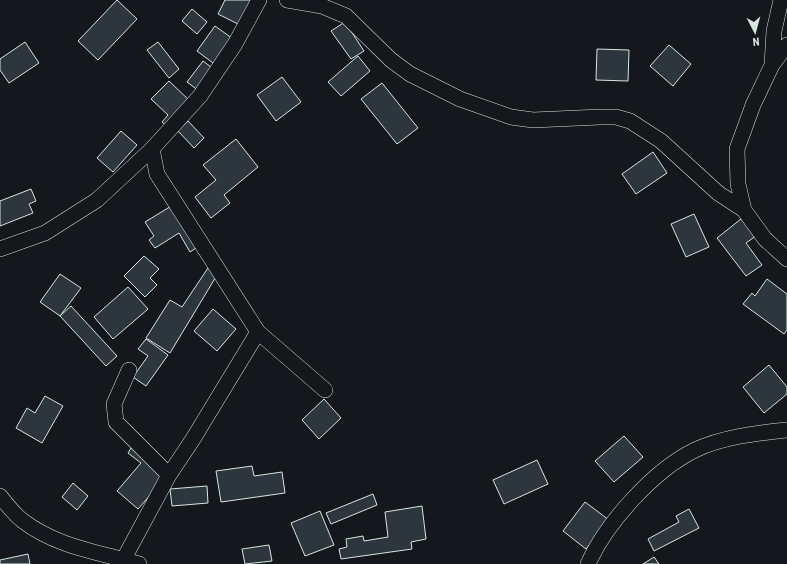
<svg xmlns="http://www.w3.org/2000/svg" width="787" height="564" font-family="'Roboto Condensed',sans-serif">
<rect width="100%" height="100%" fill="#14181c"/>
<!-- building -->
<path fill="#2c363c" stroke="#d8e6dc" d="M 117,0 L 137,19 L 98,60 L 78,41 Z
M 225,0 L 253,0 L 240,25 L 218,14 Z
M 192,9 L 207,22 L 197,34 L 182,21 Z
M 345,22 L 364,51 L 351,59 L 331,31 Z
M 215,26 L 236,41 L 217,66 L 197,51 Z
M 25,42 L 39,63 L 9,83 L 0,70 L 0,59 Z
M 158,42 L 179,69 L 169,78 L 147,50 Z
M 669,45 L 691,64 L 673,86 L 650,66 Z
M 597,49 L 629,50 L 628,81 L 596,80 Z
M 358,56 L 370,71 L 341,96 L 328,82 Z
M 203,61 L 215,70 L 199,91 L 187,82 Z
M 282,77 L 301,102 L 276,121 L 257,95 Z
M 169,81 L 193,104 L 169,128 L 162,122 L 168,115 L 151,99 Z
M 382,83 L 418,128 L 397,144 L 361,99 Z
M 188,121 L 204,138 L 194,148 L 178,131 Z
M 121,131 L 137,145 L 113,172 L 97,158 Z
M 236,139 L 258,167 L 224,195 L 230,203 L 211,218 L 195,197 L 216,180 L 203,165 Z
M 653,152 L 667,173 L 636,194 L 622,174 Z
M 31,189 L 36,201 L 29,204 L 33,213 L 0,226 L 0,201 Z
M 173,205 L 199,246 L 190,252 L 179,233 L 155,248 L 149,240 L 154,236 L 145,222 Z
M 694,214 L 709,247 L 686,257 L 671,224 Z
M 746,215 L 760,233 L 746,243 L 762,265 L 746,276 L 717,238 Z
M 144,256 L 159,269 L 150,278 L 157,285 L 145,297 L 124,276 Z
M 210,265 L 217,275 L 170,353 L 146,338 L 170,300 L 182,307 Z
M 60,274 L 81,288 L 60,316 L 40,302 Z
M 767,279 L 787,294 L 787,330 L 784,334 L 743,304 L 752,293 L 755,296 Z
M 128,287 L 148,309 L 113,339 L 94,317 Z
M 71,306 L 117,356 L 106,366 L 60,316 Z
M 213,309 L 236,329 L 217,351 L 194,331 Z
M 146,339 L 168,355 L 146,386 L 133,377 L 148,356 L 138,349 Z
M 769,365 L 787,387 L 787,394 L 764,413 L 743,387 Z
M 45,396 L 63,406 L 42,443 L 16,428 L 27,408 L 35,413 Z
M 324,399 L 341,418 L 319,439 L 302,420 Z
M 624,436 L 643,457 L 614,482 L 595,461 Z
M 131,448 L 166,477 L 138,509 L 117,491 L 141,463 L 128,453 Z
M 537,460 L 548,484 L 504,504 L 493,480 Z
M 252,466 L 254,476 L 282,472 L 285,493 L 221,502 L 216,471 Z
M 73,483 L 88,496 L 77,510 L 62,497 Z
M 207,486 L 208,503 L 172,506 L 170,489 Z
M 373,494 L 377,505 L 331,524 L 326,513 Z
M 585,502 L 609,520 L 586,549 L 563,531 Z
M 422,506 L 426,539 L 411,542 L 412,549 L 341,559 L 339,549 L 347,547 L 346,539 L 363,536 L 364,541 L 388,537 L 385,512 Z
M 689,509 L 699,528 L 654,551 L 648,539 L 679,522 L 676,516 Z
M 320,511 L 334,545 L 305,556 L 291,523 Z
M 269,545 L 272,561 L 245,564 L 242,549 Z
M 28,554 L 30,564 L 0,564 L 0,560 Z
M 654,557 L 659,564 L 643,564 Z"/>
<g fill="none" stroke-linecap="round" stroke-linejoin="round">
<!-- street casing -->
<g stroke="#d8e6dc" stroke-width="16">
<path id="street" d="M 287,0 L 322,6 L 346,16 L 391,60 L 410,74 L 460,99 L 511,117 L 533,120 L 600,117 L 616,117 L 630,121 L 661,141 L 718,193 L 744,210 L 765,239 L 787,259
M 772,65 L 774,31 L 781,0
M 152,149 L 157,174 L 258,332 L 325,390
M 744,210 L 738,184 L 737,149 L 753,105 L 772,65 L 787,45
M 0,249 L 45,233 L 97,200 L 152,149 L 200,96 L 235,44 L 259,0
M 129,370 L 114,404 L 116,422 L 169,475
M 0,496 C 7,505 15,515 23,521 C 57,547 99,552 139,564
M 121,564 L 169,475 L 193,439 L 258,332
M 588,564 C 606,523 654,470 695,450 C 722,437 757,433 787,430"/>
</g>
<!-- street -->
<use href="#street" stroke="#14181c" stroke-width="15"/>
</g>
<!-- north arrow -->
<g transform="translate(755 32) rotate(174)" stroke="#14181c" stroke-width="3" paint-order="stroke">
<path d="M0-3L7 15L0 10L-7 15Z" fill="#d8e6dc"/>
<text y="-6" font-size="11" font-weight="bold" text-anchor="middle" fill="#d8e6dc">N</text>
</g>
</svg>
